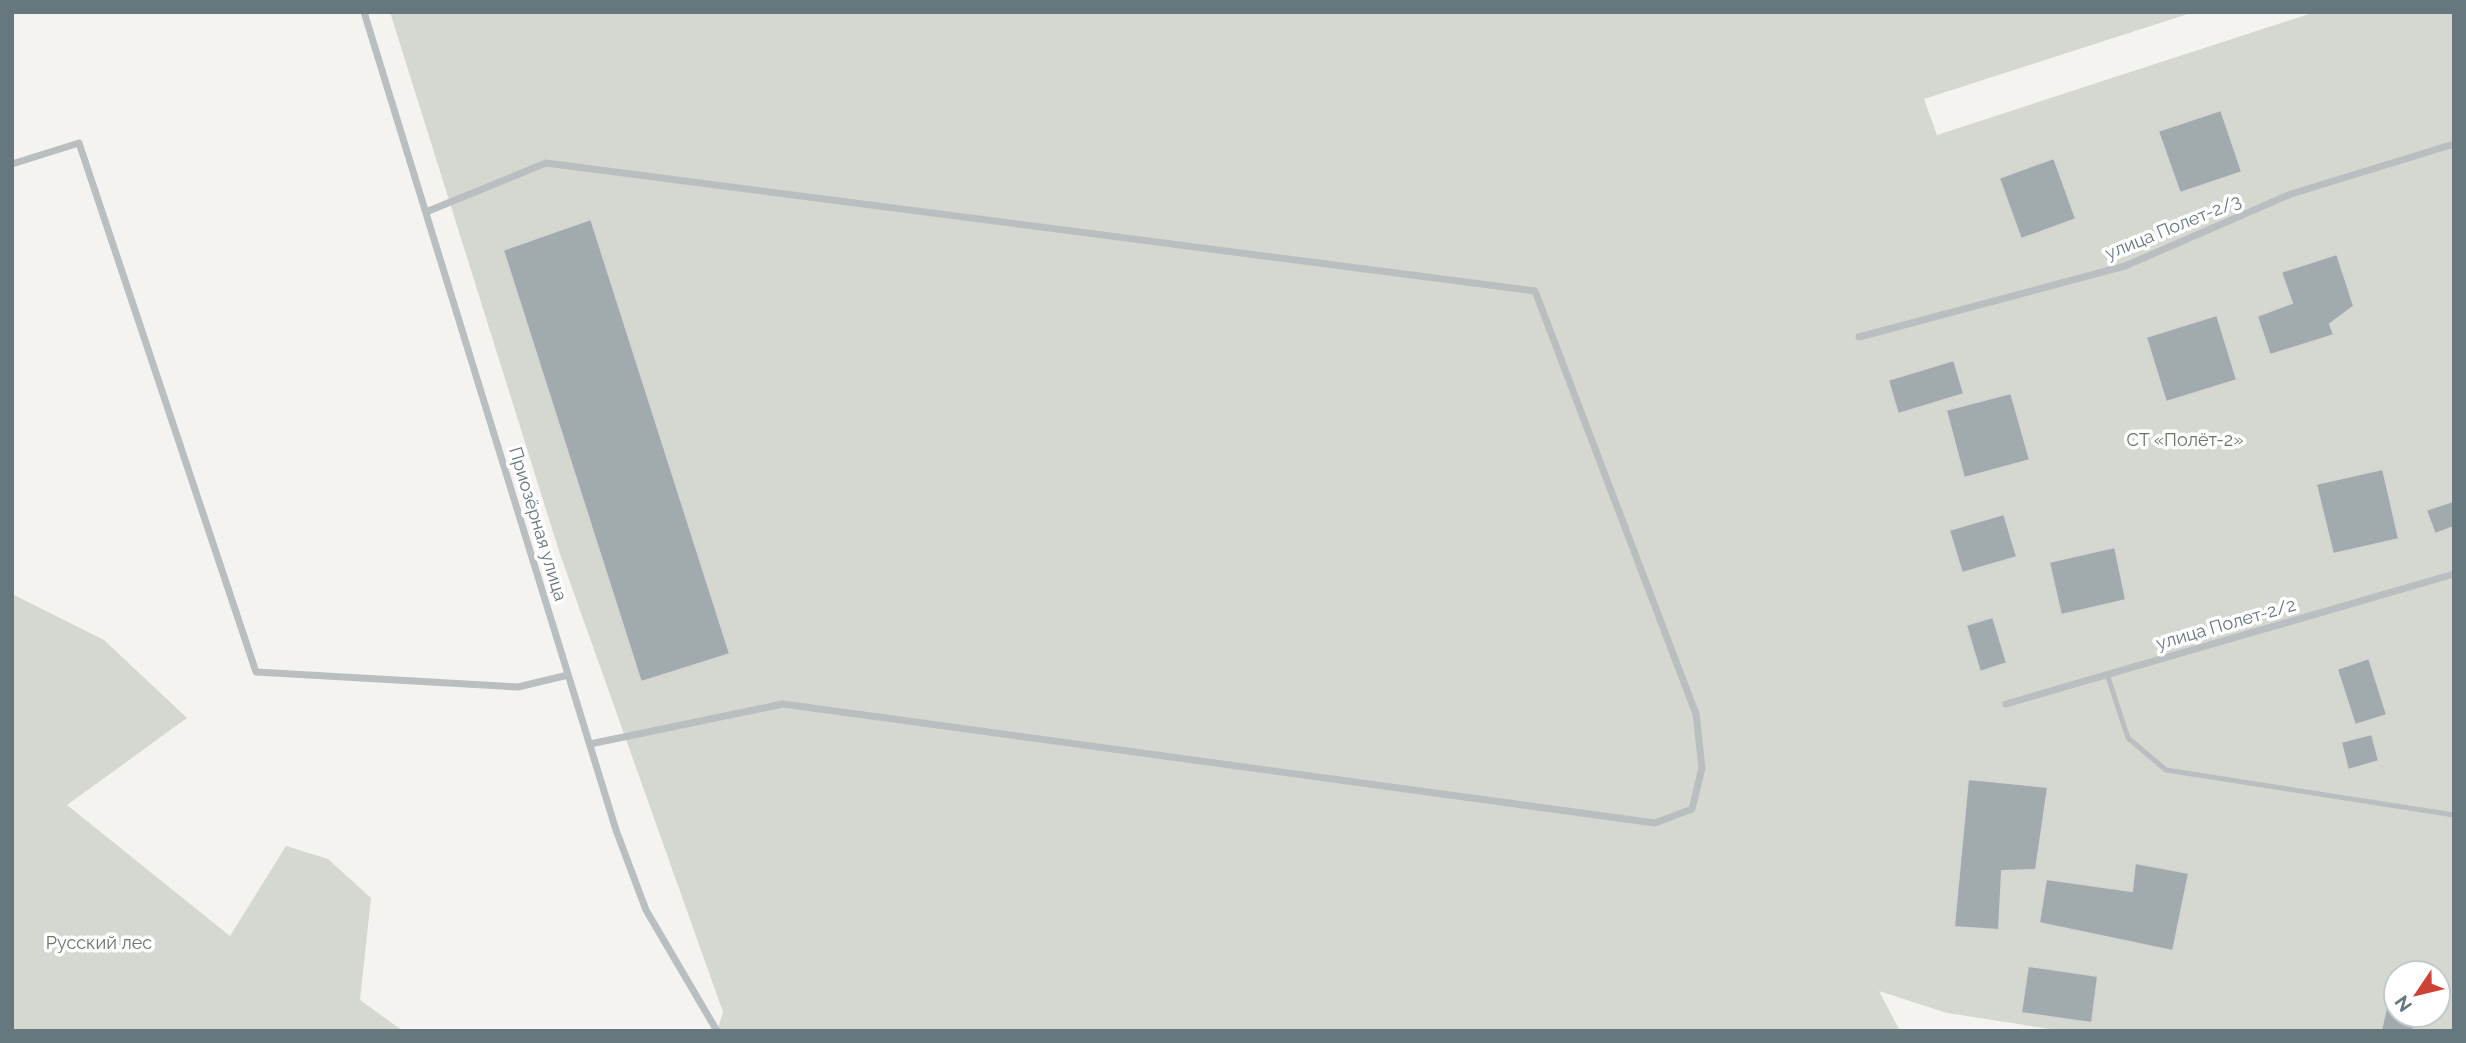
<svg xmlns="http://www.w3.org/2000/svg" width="2466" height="1043" font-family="Raleway,sans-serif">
<rect width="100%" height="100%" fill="#f4f3f0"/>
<!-- green -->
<path fill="#d4d8d0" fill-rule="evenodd" d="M 390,12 L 2194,12 L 1924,99 L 1937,135 L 2315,12 L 2454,12 L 2454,1031 L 2063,1031 L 1947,1013 L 1879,991 L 1900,1031 L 717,1031 L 723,1012 L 560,554 ZM 2396,973 L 2438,973 L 2438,1015 L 2396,1015 Z
M 12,594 L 104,640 L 187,718 L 67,805 L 230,936 L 286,846 L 328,859 L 371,898 L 360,1000 L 403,1031 L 12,1031 Z"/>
<!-- building -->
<path fill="#a1aaad" stroke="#d5d5d3" stroke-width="2" d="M 2221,110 L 2242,172 L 2180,193 L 2158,131 Z
M 2054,158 L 2076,219 L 2021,239 L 1999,178 Z
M 591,219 L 730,654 L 641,682 L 503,250 Z
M 2337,254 L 2354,306 L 2330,324 L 2334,335 L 2270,355 L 2257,316 L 2292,303 L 2281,272 Z
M 2217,315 L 2237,380 L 2166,402 L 2146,337 Z
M 1954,360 L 1964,394 L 1898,414 L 1888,380 Z
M 2011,393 L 2030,460 L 1964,478 L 1946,410 Z
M 2383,469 L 2399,539 L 2333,554 L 2316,484 Z
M 2453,501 L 2454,527 L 2435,534 L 2426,510 Z
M 2004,514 L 2017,557 L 1962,573 L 1949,530 Z
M 2115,547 L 2126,600 L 2061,615 L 2049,562 Z
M 1993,617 L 2007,663 L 1980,672 L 1966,625 Z
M 2369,658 L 2387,715 L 2355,725 L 2337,669 Z
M 2372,734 L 2379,761 L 2348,770 L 2341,742 Z
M 1968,779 L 2048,787 L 2036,870 L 2002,871 L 1999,930 L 1954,927 Z
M 2135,863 L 2189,873 L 2173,951 L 2039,923 L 2046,879 L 2132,891 Z
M 2028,966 L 2098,976 L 2092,1023 L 2021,1013 Z
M 2386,1008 L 2396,1010 L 2396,1015 L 2416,1015 L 2413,1031 L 2381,1031 Z"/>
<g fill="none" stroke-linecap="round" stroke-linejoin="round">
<!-- service -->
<path stroke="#b9bec0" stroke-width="5" d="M 2107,674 L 2128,738 L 2166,770 L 2454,815"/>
<!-- minor -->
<path stroke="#b9bec0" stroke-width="7" d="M 364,12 L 616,830 L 646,910 L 717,1031
M 12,164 L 79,143 L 256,672 L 518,687 L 568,675
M 426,212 L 546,163 L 1535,291 L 1696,714 L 1702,768 L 1692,809 L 1655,823 L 783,704 L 590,744
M 1859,337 L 2125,266 L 2291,194 L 2454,144
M 2006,704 L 2454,574"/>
</g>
<g text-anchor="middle" stroke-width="7" stroke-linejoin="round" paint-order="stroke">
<!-- street labels -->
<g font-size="18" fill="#66777e" stroke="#fff">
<text transform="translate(2173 227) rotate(-22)" y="6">улица Полет-2/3</text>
<text transform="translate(538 524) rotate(73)" y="6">Приозёрная улица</text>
<text transform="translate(2226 624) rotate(-16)" y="6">улица Полет-2/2</text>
</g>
<!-- park labels -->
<g font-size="18" fill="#6a7664" stroke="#fff">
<text x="2185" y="446">СТ «Полёт-2»</text>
<text x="99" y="949">Русский лес</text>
</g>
</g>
<!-- border -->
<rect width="2466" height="1043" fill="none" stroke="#66777e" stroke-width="28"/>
<!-- north arrow -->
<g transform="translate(2417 994) rotate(235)"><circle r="33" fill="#ffffff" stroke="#c2c9cb" stroke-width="2"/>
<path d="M0-5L12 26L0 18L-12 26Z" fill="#ce4136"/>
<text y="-10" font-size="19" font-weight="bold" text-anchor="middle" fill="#66777e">N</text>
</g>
</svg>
